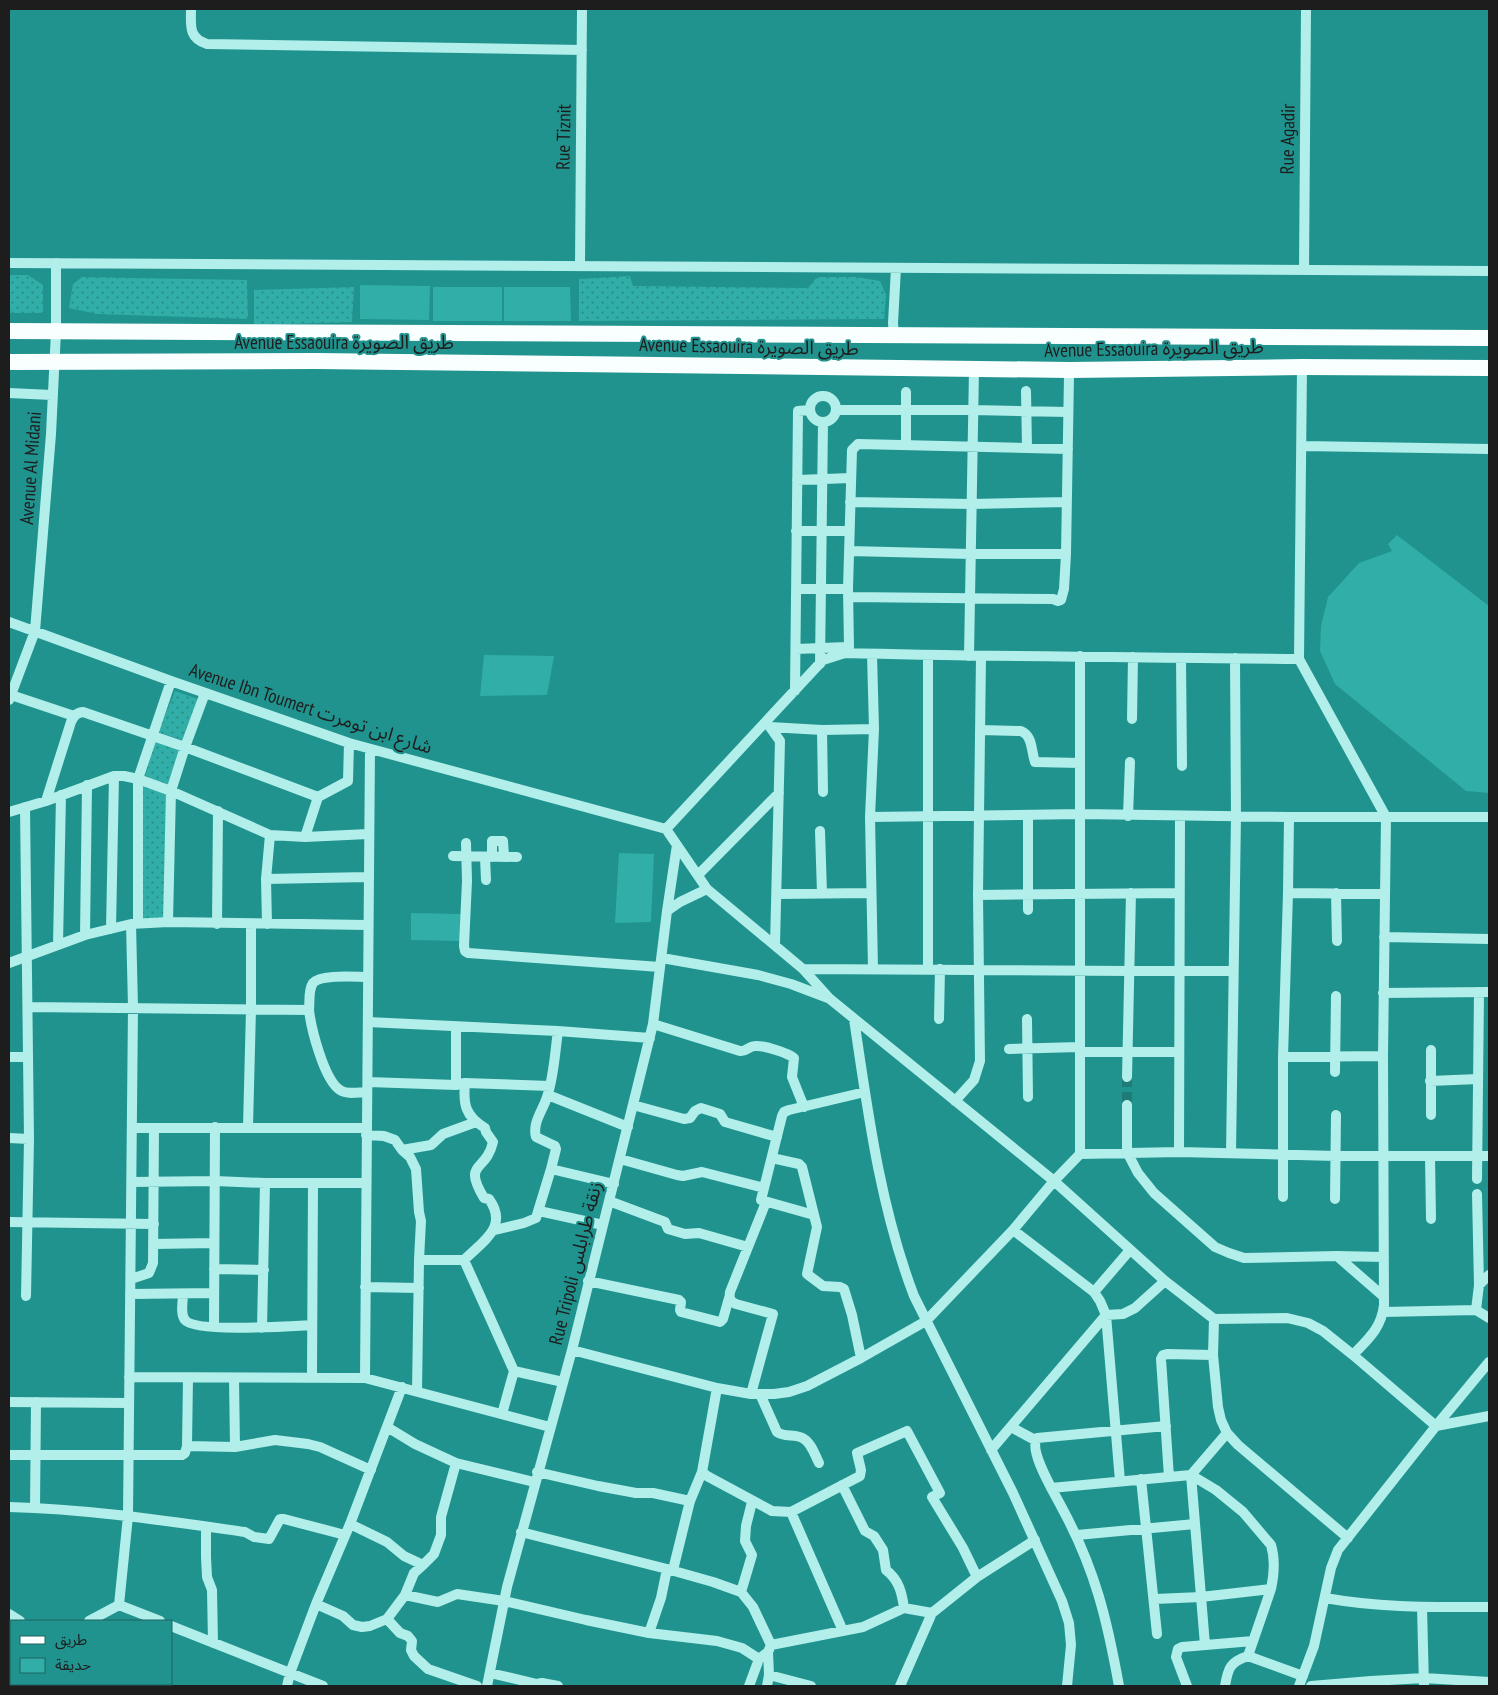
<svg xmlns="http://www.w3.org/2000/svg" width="1498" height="1695" font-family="'PT Sans Narrow','Noto Sans Arabic',sans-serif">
<defs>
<pattern id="green-dots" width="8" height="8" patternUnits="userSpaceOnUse" patternTransform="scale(1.25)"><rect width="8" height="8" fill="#30aea7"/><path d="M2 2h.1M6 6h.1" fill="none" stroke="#288d87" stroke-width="1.8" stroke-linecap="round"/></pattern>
</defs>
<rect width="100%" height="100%" fill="#20938e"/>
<!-- green -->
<path fill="url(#green-dots)" d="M 9,275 L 28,275 L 43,285 L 43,313 L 9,313 Z
M 630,276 L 633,286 L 808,288 L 817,277 L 857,277 L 880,281 L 886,295 L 884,319 L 579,321 L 579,279 Z
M 82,277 L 247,280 L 248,319 L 97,314 L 69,308 L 73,284 Z
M 354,287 L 352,322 L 254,325 L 254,290 Z
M 175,691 L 198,699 L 182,740 L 158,732 Z
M 155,740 L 182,746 L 168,785 L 145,777 Z
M 142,783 L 167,793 L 165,919 L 138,920 Z"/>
<!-- pitch -->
<path fill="#30aea7" d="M 360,285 L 430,286 L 429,320 L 360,319 Z
M 433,287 L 502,287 L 502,321 L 433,321 Z
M 504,287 L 570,287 L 571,321 L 504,321 Z
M 1397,535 L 1489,606 L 1489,793 L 1466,791 L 1335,684 L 1320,651 L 1321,626 L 1328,597 L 1359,563 L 1392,551 L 1388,544 Z
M 484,655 L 554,656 L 547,695 L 480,696 Z
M 619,853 L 654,854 L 651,922 L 615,923 Z
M 411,913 L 461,914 L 460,941 L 411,940 Z"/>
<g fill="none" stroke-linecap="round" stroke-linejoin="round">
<!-- street-tunnel -->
<path stroke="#1f7b77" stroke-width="10" stroke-dasharray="10 5" stroke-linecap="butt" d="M 1127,1077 L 1127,1105"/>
<!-- street -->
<path stroke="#b2eeea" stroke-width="10" d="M 191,9 C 191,25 188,38 207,44 L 582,50
M 9,263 L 1489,271
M 580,265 L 582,9
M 1304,270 L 1306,9
M 894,336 L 893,323 L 896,268
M 1302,367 L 1299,659 L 1386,817 L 1383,1056 L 1384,1305 C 1381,1329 1368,1339 1353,1355
M 1026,391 L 1027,448
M 9,393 L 52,395
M810 409a13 13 0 1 1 26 0a13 13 0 1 1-26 0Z
M 836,410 L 973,410 L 1068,412
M 906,445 L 906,392
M 1302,446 L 1489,449
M 797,480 L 851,478
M 850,502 L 972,504 L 1067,502
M 796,531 L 849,531
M 849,551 L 971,554 L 1066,554
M 796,589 L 848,589
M 848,597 L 1053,599 L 1058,601 L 1061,600 L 1064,589 L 1066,554 L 1069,375 L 1070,370
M 9,622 L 171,681 L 349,743 L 666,829
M 796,649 L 847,647
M 845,653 L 849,647 L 848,589 L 852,450 L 858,444 L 1068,449
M 872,654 L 874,729 L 870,817 L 873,969
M 928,655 L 928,969
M 969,656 L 974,369
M 1181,658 L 1182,766
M 820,664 L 823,422
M 795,691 L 798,411 L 810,410
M 11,695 L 74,716
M 9,700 L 35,631 L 51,434 L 56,331 L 56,263
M 1132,719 L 1133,657
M 768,725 L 770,727 L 822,730 L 874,729
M 770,727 L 780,741 L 775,945
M 822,730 L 823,792
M 980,730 L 1021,731 C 1033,736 1031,751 1035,762 L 1080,763
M 318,797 L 348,781 L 349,743
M 46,801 L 71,722 C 74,716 76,713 83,712 L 185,747 L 318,797 L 305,837
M 25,807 L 29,1139 L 26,1296
M 9,812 L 46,801 L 114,776 L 124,776 L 138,779 L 171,791 L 270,835 L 305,837 L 368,834
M 1028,816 L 1028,910
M 1128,816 L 1130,762
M 870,817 L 1081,814 L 1289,817 L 1489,817
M 666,829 L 707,889 L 803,969 L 830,999 L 1054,1181 L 1165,1281 L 1214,1319 L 1287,1318 L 1308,1323 L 1323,1331 L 1353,1355 L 1436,1426 L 1489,1416
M 666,829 L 823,660 L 845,653 C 996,657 1148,657 1299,659
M 820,831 L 822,893
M 466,843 L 467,881 L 464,946 L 465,951 L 468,953 L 660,967
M 453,856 L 517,857
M 485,857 L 486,880
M 492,857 L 492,841 L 503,841 L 504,857
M 698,875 L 779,793
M 266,879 L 368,877
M 1288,893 L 1385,894
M 1336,893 L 1337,941
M 777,894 L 871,893
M 978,895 L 1179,893
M 667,911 L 680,902 L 707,889
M 168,922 L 171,791 L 185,747 L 205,693
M 138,923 L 138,779 L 171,681
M 217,924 L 218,811
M 267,924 L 266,879 L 270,835
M 111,929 L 114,776
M 85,935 L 87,785
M 1384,937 L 1489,939
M 58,945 L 61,795
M 662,958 L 758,975 L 791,984 L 828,998
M 9,963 L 85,935 L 131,924
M 803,969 L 1129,971 L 1233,971
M 1383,993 L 1489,992
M 28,1007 L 309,1010 C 310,1002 308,990 313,983 C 321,974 355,977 367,977
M 309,1010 C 311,1028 324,1080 340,1090 C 347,1095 359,1092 367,1092
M 854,1019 C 868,1113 880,1207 914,1296 L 1013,1493 L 1062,1601 L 1069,1623 L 1071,1645 L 1067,1686
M 939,1019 L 940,969
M 1027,1019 L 1028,1097
M 368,1022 L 558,1031 L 650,1038
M 653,1024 L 740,1051 C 747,1052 748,1046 755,1046 C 763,1045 788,1053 794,1058 L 792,1077 L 804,1107
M 558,1031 C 555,1052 554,1076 547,1097 C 543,1110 532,1123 536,1137 L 555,1146 L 556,1149 L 551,1169 L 614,1184
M 1009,1049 L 1079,1047
M 1080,1052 L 1179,1052
M 9,1057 L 28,1057
M 1283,1057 L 1383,1056
M 1335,1072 L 1336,996
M 1127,1077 L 1131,893
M 1430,1081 L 1478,1079
M 368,1082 L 456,1085 L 465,1083
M 456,1085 L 456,1027
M 548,1095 L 628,1127
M 955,1101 L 974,1080 L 980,1061 L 978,895 L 981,656
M 633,1105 L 684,1119 L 690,1118 L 695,1111 L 701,1108 L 720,1114 L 725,1122 L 777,1137
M 1127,1105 L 1127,1152 L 1138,1173 L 1154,1193 L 1215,1247 L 1229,1253 L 1244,1258 L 1337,1256 L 1383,1296
M 1431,1115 L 1431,1050
M 248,1127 L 251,1009 L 251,924
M 133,1128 L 366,1128
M 366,1135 L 384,1136 L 395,1140 L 402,1150 L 410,1157 L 416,1169 L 419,1212 L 421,1221 L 419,1260 L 417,1391
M 9,1138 L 29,1139
M 402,1150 L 431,1145 L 443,1134 L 476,1122
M 1179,1152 L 1180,816
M 1231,1153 L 1236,816 L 1235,658
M 1080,1154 L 1080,656
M 1430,1156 L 1431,1219
M 772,1158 L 799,1164 L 802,1167 L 817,1227 L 807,1274 L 823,1286 L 840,1287 L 844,1289 L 852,1315 L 861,1358
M 620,1159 L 677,1175 L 683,1176 L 702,1172 L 764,1188
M 1477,1179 L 1479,992
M 132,1182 L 215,1181 L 265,1183 L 365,1183
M 1477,1194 L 1479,1285
M 1283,1197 L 1283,1057 L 1288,893 L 1289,817
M 1335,1199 L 1336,1115
M 609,1201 L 665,1222 L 668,1229 L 685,1234 L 699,1233 L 748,1247
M 539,1211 L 603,1225
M 814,1215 L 761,1200 L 782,1116 L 784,1112 L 789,1110 L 865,1092
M 9,1222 L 154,1224
M 495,1230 L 524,1223 L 536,1218 L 551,1169
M 1013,1230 L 1094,1292 L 1100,1301 L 1106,1315 L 1120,1481
M 154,1244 L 214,1243
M 1337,1256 L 1384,1257
M 419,1260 L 464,1260 L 514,1371 L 502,1414
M 464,1260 C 483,1241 509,1227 489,1199 L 484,1198 C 462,1161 486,1173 493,1142 L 486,1132 L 485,1128 C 465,1116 463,1104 465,1083 L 550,1086
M 214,1269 L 264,1270
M 131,1279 L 149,1273 L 153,1263 L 154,1128
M 588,1281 L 679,1300 L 681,1302 L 680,1310 L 681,1312 L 720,1322 L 723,1319 L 729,1298
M 365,1287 L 419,1288
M 1094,1292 L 1130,1250
M 130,1294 L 213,1293
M 183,1294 C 183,1301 180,1314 185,1320 C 195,1333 292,1326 312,1325
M 1476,1310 L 1479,1285 L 1489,1275
M 1383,1312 L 1476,1310 L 1489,1318
M 1214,1319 L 1213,1355 L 1218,1407 L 1221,1420 L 1227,1433 L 1238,1445 L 1348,1538
M 214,1327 L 215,1127
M 262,1328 L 265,1183
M 572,1350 L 717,1388 L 751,1394 L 774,1394 L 789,1392 L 807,1386 L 861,1358 L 926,1321 L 1013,1230 L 1054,1181 L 1080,1154 L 1179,1152 L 1336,1156 L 1489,1156
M 1213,1355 L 1167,1354 L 1163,1355 L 1161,1359 L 1169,1477 L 1191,1475 L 1216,1490 L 1243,1512 L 1271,1545 C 1275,1558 1274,1575 1271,1589 L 1248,1656 L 1303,1676
M 514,1371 L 563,1382
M 312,1376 L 313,1184
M 129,1377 L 365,1378 L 550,1427
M 234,1378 L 235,1447
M 365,1378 L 370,749
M 717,1388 L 702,1472 L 707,1476 L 772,1511 L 791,1512 L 860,1476 L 861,1470 L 857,1453 L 907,1431 L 940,1493 L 932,1497 L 963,1548 L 977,1577
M 751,1394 L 773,1314 L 736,1304 C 730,1301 729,1299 730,1292 L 766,1202
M 760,1394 L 777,1432 C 785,1438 796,1433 804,1439 C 811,1443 815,1455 819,1463
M 9,1402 L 129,1403
M 387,1427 L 415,1444 L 456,1463 L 534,1482
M 1011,1427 L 1035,1440
M 187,1446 L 235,1447 L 275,1440 L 308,1444 L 320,1447 L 371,1470
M 991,1450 L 1106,1315 L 1123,1314 L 1135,1308 L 1165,1281
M 9,1455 L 182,1455 L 185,1453 L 187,1446 L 188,1378
M 537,1472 L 598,1486 L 636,1493 L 653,1493 L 690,1501
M 1141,1479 L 1157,1634
M 842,1485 L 865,1531 L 874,1536 L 883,1550 L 886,1570 C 899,1580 902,1593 904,1608
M 1051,1488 L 1169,1477
M 9,1507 C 88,1509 167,1521 245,1532 L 254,1537 L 269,1539 L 280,1519 L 284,1519 L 345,1535
M 35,1508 L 36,1402
M 791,1512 L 843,1631
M 350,1524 L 387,1542 L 404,1556 L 423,1565 L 434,1554 L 441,1535 L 441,1517 L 456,1463
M 206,1527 L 206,1557 L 207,1577 L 212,1590 L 213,1643
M 521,1532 L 667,1569 L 713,1582 L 741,1592 L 753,1607 L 771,1645 L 768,1652 L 759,1659 L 749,1686
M 1077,1535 L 1195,1524
M 423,1565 L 414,1573 L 405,1595 L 438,1602 L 457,1594 L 504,1601 L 586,1620 L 649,1633 L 717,1641 L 742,1648 L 759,1659
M 673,1570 L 690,1501 L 702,1472
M 741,1592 L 752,1555 L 745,1541 L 746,1526 L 752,1502
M 1325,1598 C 1381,1608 1432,1607 1489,1607
M 1155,1599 L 1201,1597 L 1271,1589
M 316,1604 L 343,1616 L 353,1625 L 362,1627 L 370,1626 L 387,1619 L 405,1595
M 119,1605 L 160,1621
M 1422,1607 L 1424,1686
M 9,1614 L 20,1621
M 387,1619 L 400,1633 L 408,1636 L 412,1641 L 411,1650 L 414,1656 L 428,1669 L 477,1686
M 89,1621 L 119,1605 L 128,1516 L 133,1007 L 131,924 L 168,922 L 367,925
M 171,1626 L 323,1686
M 649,1633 L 661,1598 L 667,1569
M 771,1645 L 863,1627 L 904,1608 L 932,1613 L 977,1577 L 1035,1540
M 1205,1645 L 1191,1475 L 1227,1433
M 9,1665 L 11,1664
M 490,1673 L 537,1684 L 542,1683 L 558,1686
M 769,1675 L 811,1686
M 102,1686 L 102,1684
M 287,1686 L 290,1673 L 316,1604 L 350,1524 L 402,1387
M 487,1686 L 507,1587 L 572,1350 L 653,1024 L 667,911 L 677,845
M 767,1686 L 769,1675 L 768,1652
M 900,1686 L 932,1613
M 1119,1686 C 1107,1619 1095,1569 1062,1508 C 1055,1494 1028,1451 1037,1438 L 1166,1426
M 1187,1686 L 1176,1657 L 1178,1649 L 1182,1647 L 1253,1641
M 1225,1686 C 1228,1668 1230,1662 1248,1656
M 1299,1686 L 1314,1646 L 1331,1568 L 1338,1550 L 1436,1426 L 1489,1362
M 1311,1686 L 1371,1681 L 1424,1678 L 1489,1682"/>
<!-- primary -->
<path stroke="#f9ffff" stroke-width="16" d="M 9,331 L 1489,338
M 9,362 L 315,361 L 1070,370 L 1302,367 L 1489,368"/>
</g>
<g text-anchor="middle" stroke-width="4" stroke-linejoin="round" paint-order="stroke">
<!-- street labels -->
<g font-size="19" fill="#1d1d1d" stroke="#20938e">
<text transform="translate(563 137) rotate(-89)" y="7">Rue Tiznit</text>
<text transform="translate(1287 139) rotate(-89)" y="7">Rue Agadir</text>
<text x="344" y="349">Avenue Essaouira طريق الصويرة</text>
<text transform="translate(749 346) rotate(1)" y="7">Avenue Essaouira طريق الصويرة</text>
<text transform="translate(1154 348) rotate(-1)" y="7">Avenue Essaouira طريق الصويرة</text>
<text transform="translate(30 468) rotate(-86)" y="7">Avenue Al Midani</text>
<text transform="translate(311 708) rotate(18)" y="7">Avenue Ibn Toumert شارع ابن تومرت</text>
<text transform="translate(575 1263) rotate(-76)" y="7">Rue Tripoli زنقة طرابلس</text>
</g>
</g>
<!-- border -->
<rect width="1498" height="1695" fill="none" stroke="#1d1d1d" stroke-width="20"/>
<!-- legend -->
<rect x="10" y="1620" width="162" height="65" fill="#20938e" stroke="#1f6461"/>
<rect x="20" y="1636" width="25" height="8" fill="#f9ffff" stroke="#1f6461"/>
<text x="55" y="1645" font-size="15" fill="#1d1d1d">طريق</text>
<rect x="20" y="1658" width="25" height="15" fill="#30aea7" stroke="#1f6461"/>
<text x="55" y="1670" font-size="15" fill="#1d1d1d">حديقة</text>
</svg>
